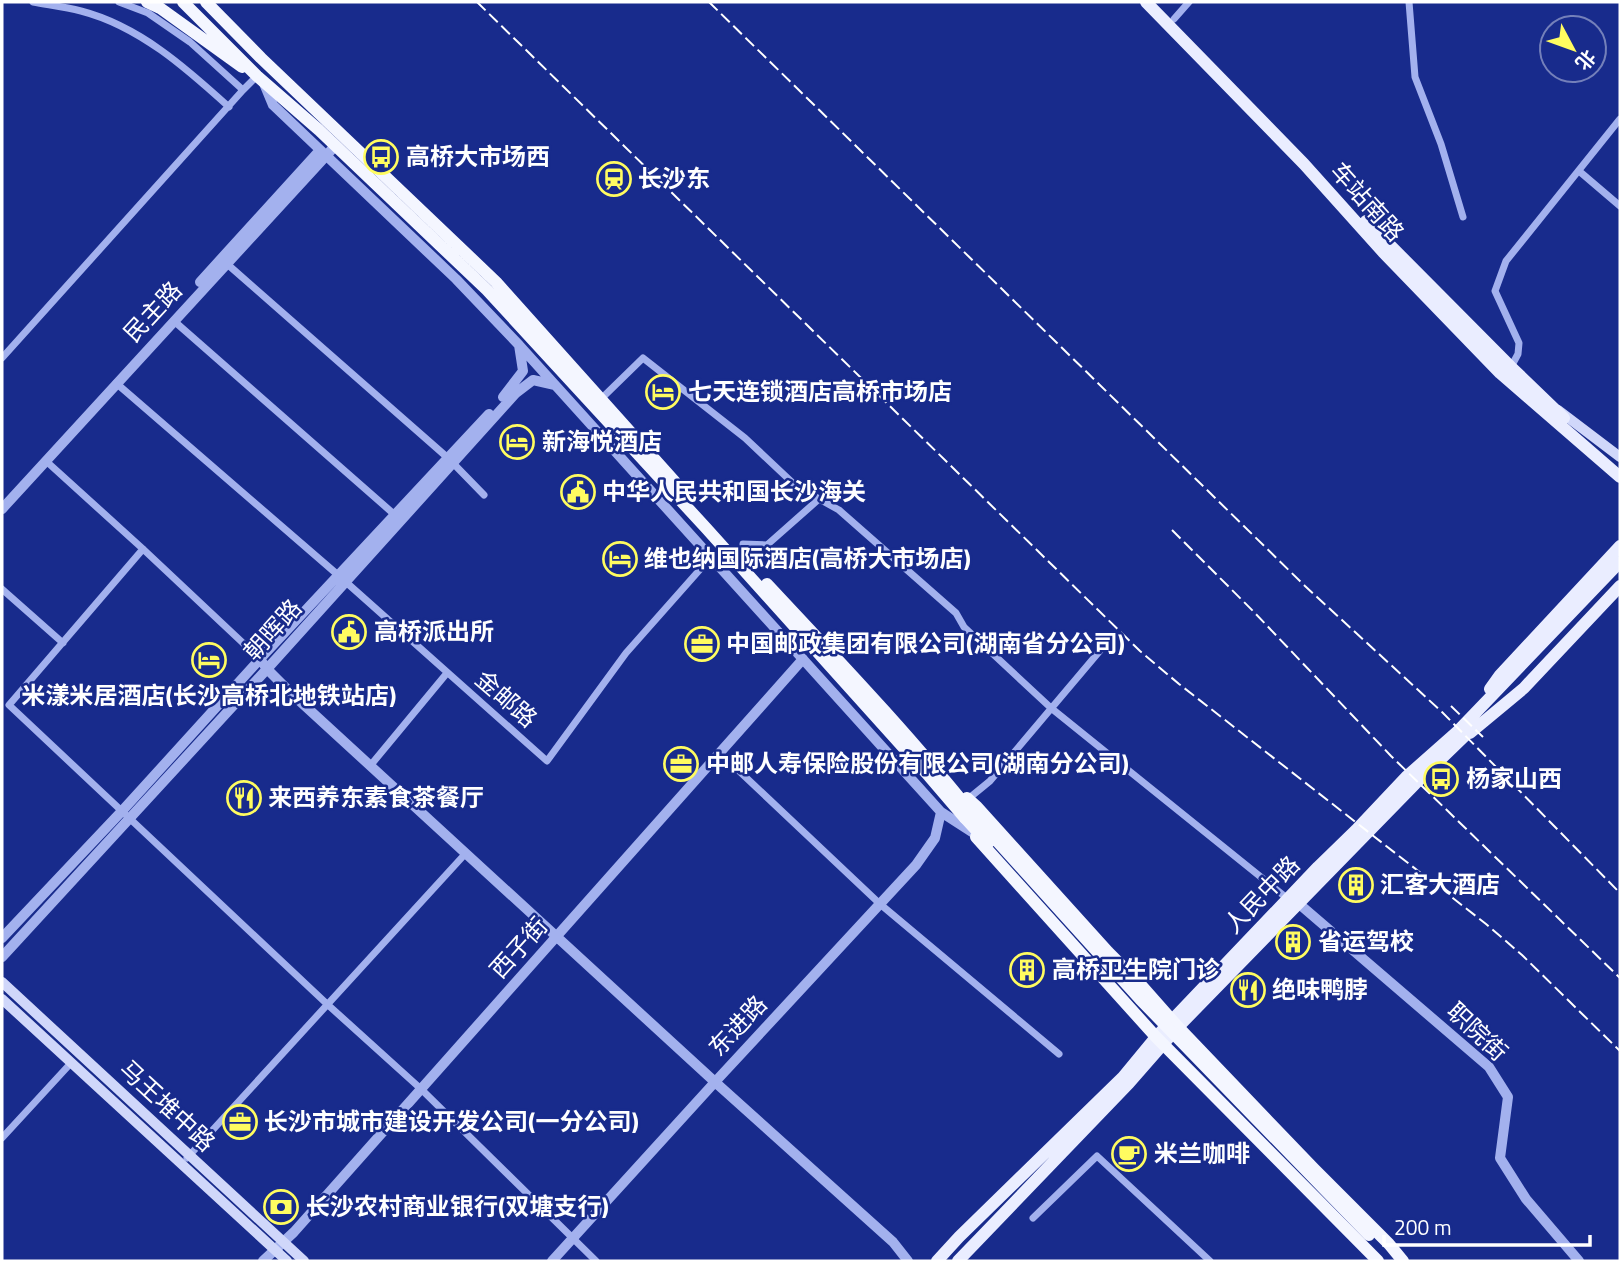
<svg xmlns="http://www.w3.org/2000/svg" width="1622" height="1263" font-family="'Titillium Web','Noto Sans SC',sans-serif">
<rect width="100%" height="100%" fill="#182b8c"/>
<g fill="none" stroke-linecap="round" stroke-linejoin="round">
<!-- minor -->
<path stroke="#a3b1ee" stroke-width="7" d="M 33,2 C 49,5 65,7 81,11 C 139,26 186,68 229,107
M 119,2 L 148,13 L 190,42 L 243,90 L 257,76
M 1409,2 L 1415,77 L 1441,144 L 1463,217
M 1174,19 L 1189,2
M 1579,171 L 1620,206
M 226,263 L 448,458 L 484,495
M 174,321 L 395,515
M 2,358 L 243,90
M 1511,367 L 1518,354 L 1519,343 L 1495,291 L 1506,261 L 1620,119
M 116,383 L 338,575 L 547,761 L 626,653 L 711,557
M 602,398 L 643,358 L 745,438 L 796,486 L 839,510 L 956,613 L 964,627 L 1051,708 L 1288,899
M 46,461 L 143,549 L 260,659
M 743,544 L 767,545 L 819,499
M 143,549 L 9,705 L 327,1004 L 421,1089 L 596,1261
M 2,589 L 63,643
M 720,753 L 880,904 L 1059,1054
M 370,766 L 447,673
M 968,799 L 990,781 L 1109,640
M 2,1138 L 71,1063
M 187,1158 L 466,853
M 1033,1218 L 1097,1156 L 1210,1261"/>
<!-- tertiary -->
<path stroke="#a3b1ee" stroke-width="10" d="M 263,81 L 273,105 L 456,279 L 519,345 L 941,812 L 972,832
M 200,282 L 320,150
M 503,397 L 523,371 L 519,345
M 2,509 L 335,146
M 260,659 L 267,669 L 291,693 L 715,1082 L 893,1242 L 908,1261
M 1298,903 L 1489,1067 L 1508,1097 L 1500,1158 L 1526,1199 L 1579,1261
M 2,938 L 122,811 L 260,659 L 489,414
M 2,957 L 267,669 L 516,393 L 533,380 L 555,385
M 263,1261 L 294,1232 L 803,659
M 552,1261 L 715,1082 L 916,865 L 935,838 L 941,812"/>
<!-- secondary -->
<path stroke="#d0d7fa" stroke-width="10" d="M 1558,410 L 1620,457
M 2,982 L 304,1261
M 2,999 L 287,1261"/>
<!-- primary -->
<path stroke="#eaedff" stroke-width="12" d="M 1146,2 L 1304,164 L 1383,252 L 1500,373 L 1620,477
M 1366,221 L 1511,367 L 1564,418
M 1490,689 L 1500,675 L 1620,546
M 1470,733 L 1524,688 L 1620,586
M 937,1261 L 959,1237 L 1123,1077 L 1156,1037 L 1318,867 L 1356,830 L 1406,777 L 1458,731 L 1620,562
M 958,1261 L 1129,1083 L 1178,1027 L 1415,784 L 1473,728"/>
<!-- trunk -->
<path stroke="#f4f6ff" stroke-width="12" d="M 147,2 L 160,8 L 242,67
M 183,2 L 257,76 L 319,130 L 487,290 L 706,528 L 929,776 L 965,818
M 206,2 L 261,58 L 496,282 L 675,482
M 767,584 C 836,658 907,732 970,811
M 967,798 L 977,807 L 1108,952 L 1140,984 L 1178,1027 L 1314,1169 L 1389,1244 L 1403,1261
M 976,837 L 1156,1037 L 1378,1261"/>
<!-- rail -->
<path stroke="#fff" stroke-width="2" stroke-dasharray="12 5" stroke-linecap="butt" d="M 477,2 L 1140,651 L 1179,684 L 1486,924 L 1522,955 L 1620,1051
M 709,2 L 1305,586 L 1442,712 L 1620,893
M 1172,530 L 1253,611 L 1391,756 L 1620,978
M 1451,706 L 1483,737"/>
<!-- trunk-bridge -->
<path stroke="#f4f6ff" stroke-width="12" d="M 970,811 L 1140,999 L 1369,1235
M 965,818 L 988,843"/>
</g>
<!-- icons -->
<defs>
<g id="bus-ring" transform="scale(1.75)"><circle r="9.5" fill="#182b8c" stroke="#fffc60" stroke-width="1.5"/><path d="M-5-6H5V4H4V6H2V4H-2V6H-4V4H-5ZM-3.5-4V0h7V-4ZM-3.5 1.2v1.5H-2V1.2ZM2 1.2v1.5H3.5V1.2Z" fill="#fffc60"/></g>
<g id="station-ring" transform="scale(1.75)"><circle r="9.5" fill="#182b8c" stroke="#fffc60" stroke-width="1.5"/><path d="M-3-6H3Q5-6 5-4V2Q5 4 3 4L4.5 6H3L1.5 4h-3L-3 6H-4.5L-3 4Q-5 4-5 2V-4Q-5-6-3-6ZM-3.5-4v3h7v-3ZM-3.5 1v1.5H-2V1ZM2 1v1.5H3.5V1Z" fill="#fffc60"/></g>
<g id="hotel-ring" transform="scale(1.75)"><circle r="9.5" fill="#182b8c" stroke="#fffc60" stroke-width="1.5"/><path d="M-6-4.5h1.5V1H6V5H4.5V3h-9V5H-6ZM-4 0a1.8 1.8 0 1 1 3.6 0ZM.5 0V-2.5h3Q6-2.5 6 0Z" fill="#fffc60"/></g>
<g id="civic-ring" transform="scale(1.75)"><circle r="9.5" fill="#182b8c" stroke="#fffc60" stroke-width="1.5"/><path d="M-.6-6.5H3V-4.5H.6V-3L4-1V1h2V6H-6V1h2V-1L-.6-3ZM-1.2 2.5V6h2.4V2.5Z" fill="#fffc60"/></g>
<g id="office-ring" transform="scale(1.75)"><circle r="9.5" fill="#182b8c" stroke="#fffc60" stroke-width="1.5"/><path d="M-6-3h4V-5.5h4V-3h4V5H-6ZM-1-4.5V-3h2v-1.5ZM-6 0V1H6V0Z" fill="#fffc60"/></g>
<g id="restaurant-ring" transform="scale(1.75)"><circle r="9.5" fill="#182b8c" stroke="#fffc60" stroke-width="1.5"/><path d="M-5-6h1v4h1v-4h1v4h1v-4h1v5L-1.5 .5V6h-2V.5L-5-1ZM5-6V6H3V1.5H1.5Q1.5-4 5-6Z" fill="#fffc60"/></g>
<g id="building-ring" transform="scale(1.75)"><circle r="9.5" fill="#182b8c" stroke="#fffc60" stroke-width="1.5"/><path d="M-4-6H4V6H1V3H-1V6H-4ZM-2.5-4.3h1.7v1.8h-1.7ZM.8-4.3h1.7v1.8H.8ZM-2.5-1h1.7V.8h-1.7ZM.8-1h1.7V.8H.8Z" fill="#fffc60"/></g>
<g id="cafe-ring" transform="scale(1.75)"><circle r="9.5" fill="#182b8c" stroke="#fffc60" stroke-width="1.5"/><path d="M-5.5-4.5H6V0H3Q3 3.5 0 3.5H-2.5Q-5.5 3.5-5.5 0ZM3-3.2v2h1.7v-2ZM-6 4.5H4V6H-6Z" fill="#fffc60"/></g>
<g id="bank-ring" transform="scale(1.75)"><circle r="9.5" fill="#182b8c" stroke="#fffc60" stroke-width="1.5"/><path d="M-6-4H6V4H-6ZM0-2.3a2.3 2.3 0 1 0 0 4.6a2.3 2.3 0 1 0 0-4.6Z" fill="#fffc60"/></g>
</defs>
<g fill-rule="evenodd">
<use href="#bus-ring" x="381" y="157"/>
<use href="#station-ring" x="614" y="179"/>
<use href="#hotel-ring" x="663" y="392"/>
<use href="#hotel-ring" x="517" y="442"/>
<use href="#civic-ring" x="578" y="492"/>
<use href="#hotel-ring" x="620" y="559"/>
<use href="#civic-ring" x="349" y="632"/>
<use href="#office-ring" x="702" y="644"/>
<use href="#hotel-ring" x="209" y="660"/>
<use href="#office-ring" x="681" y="764"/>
<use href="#bus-ring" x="1441" y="779"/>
<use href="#restaurant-ring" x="244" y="798"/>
<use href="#building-ring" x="1356" y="885"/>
<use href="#building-ring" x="1293" y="942"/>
<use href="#building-ring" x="1027" y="970"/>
<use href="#restaurant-ring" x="1248" y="990"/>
<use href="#office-ring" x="240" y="1122"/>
<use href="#cafe-ring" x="1129" y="1154"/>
<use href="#bank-ring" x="281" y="1207"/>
</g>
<g text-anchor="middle" stroke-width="5" stroke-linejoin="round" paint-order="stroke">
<!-- poi labels -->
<g font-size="24" font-weight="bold" fill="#fff" stroke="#182b8c" text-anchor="start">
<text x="406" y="165">高桥大市场西</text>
<text x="638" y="187">长沙东</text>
<text x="688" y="400">七天连锁酒店高桥市场店</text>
<text x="542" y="450">新海悦酒店</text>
<text x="602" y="500">中华人民共和国长沙海关</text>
<text x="644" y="567">维也纳国际酒店(高桥大市场店)</text>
<text x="374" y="640">高桥派出所</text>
<text x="726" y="652">中国邮政集团有限公司(湖南省分公司)</text>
<text x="209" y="704" text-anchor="middle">米漾米居酒店(长沙高桥北地铁站店)</text>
<text x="706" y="772">中邮人寿保险股份有限公司(湖南分公司)</text>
<text x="1466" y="787">杨家山西</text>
<text x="268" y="806">来西养东素食茶餐厅</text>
<text x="1380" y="893">汇客大酒店</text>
<text x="1318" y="950">省运驾校</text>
<text x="1052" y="978">高桥卫生院门诊</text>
<text x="1272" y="998">绝味鸭脖</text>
<text x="264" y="1130">长沙市城市建设开发公司(一分公司)</text>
<text x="1154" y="1162">米兰咖啡</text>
<text x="306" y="1215">长沙农村商业银行(双塘支行)</text>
</g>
<!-- street labels -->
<g font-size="24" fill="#fff" stroke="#182b8c">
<text transform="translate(1367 202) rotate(48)" y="8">车站南路</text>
<text transform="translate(153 312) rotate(-47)" y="8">民主路</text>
<text transform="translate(273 630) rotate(-48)" y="8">朝晖路</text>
<text transform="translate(506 699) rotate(41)" y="8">金邮路</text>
<text transform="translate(1262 895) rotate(-46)" y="8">人民中路</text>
<text transform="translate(519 948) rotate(-48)" y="8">西子街</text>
<text transform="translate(738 1026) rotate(-47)" y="8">东进路</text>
<text transform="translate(1477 1032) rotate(43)" y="8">职院街</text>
<text transform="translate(167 1106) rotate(43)" y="8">马王堆中路</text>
</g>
</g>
<!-- border -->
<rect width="1622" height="1263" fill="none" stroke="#ffffff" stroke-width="7"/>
<!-- north arrow -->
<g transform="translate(1573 49) rotate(131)"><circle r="33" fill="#182b8c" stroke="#7480ba" stroke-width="2"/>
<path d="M0-5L12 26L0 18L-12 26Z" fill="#fffc60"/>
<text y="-10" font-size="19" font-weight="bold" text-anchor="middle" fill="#ffffff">北</text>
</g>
<!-- scale -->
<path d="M1384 1235v10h206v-10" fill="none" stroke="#ffffff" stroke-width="3.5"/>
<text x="1394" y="1235" font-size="21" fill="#ffffff" stroke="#182b8c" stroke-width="5" paint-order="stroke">200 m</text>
</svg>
